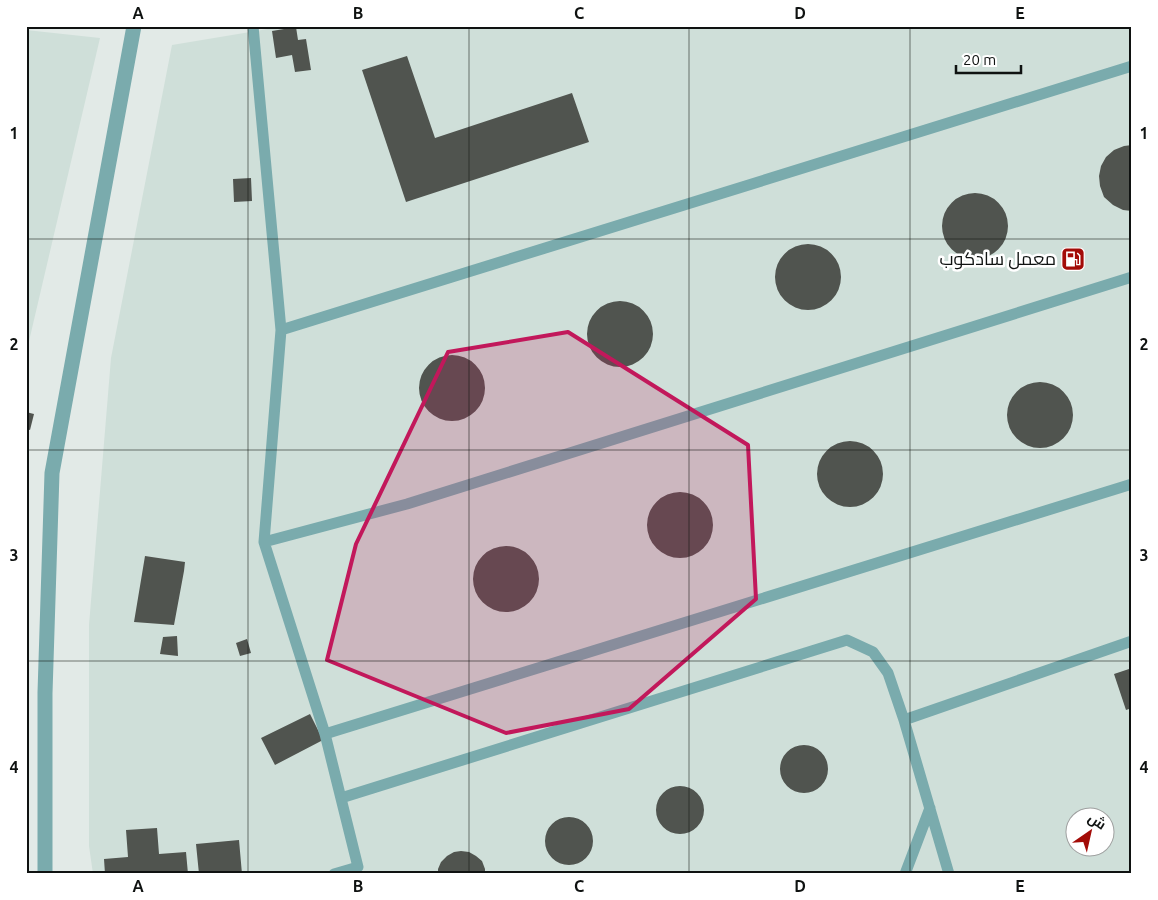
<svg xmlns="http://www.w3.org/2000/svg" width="1158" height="900" font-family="Ubuntu,Cairo,sans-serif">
<rect width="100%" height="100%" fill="#e2eae7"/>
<!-- built -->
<path fill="#cfdfd9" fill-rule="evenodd" d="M 286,26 L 1132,26 L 1132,874 L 93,874 L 89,846 L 89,625 L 111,358 L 172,45 ZM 1076,818 L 1106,818 L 1106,848 L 1076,848 Z
M 26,30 L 100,38 L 26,354 Z"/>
<!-- building -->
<path fill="#50544f" d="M 296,27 L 298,40 L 306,39 L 311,70 L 295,72 L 292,55 L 276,58 L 272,31 Z
M 407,56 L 435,138 L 572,93 L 589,142 L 406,202 L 362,70 Z
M 1132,145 L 1132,211 L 1123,210 L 1113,205 L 1104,197 L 1100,186 L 1099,176 L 1101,166 L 1106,157 L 1114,150 L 1124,146 Z
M 251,178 L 252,201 L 234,202 L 233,179 Z
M942 226a33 33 0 1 1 66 0a33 33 0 1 1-66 0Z
M775 277a33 33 0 1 1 66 0a33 33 0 1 1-66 0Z
M587 334a33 33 0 1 1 66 0a33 33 0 1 1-66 0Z
M419 388a33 33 0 1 1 66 0a33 33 0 1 1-66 0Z
M1007 415a33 33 0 1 1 66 0a33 33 0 1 1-66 0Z
M 26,412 L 34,414 L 30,430 L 26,429 Z
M817 474a33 33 0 1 1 66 0a33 33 0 1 1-66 0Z
M647 525a33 33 0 1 1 66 0a33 33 0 1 1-66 0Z
M473 579a33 33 0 1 1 66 0a33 33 0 1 1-66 0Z
M 145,556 L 185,562 L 184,571 L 174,625 L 134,622 Z
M 177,636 L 178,656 L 160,654 L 163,637 Z
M 247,639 L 251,653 L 240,656 L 236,643 Z
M 1132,668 L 1132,708 L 1126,710 L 1114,674 Z
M 310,714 L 323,740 L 275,765 L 261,738 Z
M780 769a24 24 0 1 1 48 0a24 24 0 1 1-48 0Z
M656 810a24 24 0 1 1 48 0a24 24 0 1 1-48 0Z
M545 841a24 24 0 1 1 48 0a24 24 0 1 1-48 0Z
M 157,828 L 159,854 L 186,852 L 188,874 L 105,874 L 104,859 L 128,857 L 126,830 Z
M 239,840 L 242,874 L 199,874 L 196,844 Z
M 461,851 L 469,852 L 476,856 L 482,861 L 485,869 L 485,874 L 438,874 L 438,869 L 441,862 L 447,856 L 454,852 Z"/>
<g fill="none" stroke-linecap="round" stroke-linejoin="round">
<!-- lane -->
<path stroke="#7aabad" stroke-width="11" d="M 253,26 L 281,330 L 264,542 L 325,734 L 358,867 L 334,874
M 281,330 L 1132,66
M 264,542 L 407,504 L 1132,277
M 325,734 L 1132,484
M 341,798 L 847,640 L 873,652 L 888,673 L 904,720
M 905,874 L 930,808
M 949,874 L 904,720 L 1132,641"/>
<!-- street -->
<path stroke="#7aabad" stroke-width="15" d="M 45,874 L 45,693 L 52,473 L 134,26"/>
</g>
<!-- marked area -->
<path fill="#c2185b" fill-opacity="0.2" stroke="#c2185b" stroke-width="4" stroke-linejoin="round" d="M 568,332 L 748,445 L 756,599 L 629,709 L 506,733 L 327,660 L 356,544 L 448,352 Z"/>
<!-- grid -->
<path fill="none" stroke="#0f1211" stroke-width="1" stroke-opacity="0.55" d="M 248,26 L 248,874M 469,26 L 469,874M 689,26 L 689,874M 910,26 L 910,874M 26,239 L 1132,239M 26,450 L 1132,450M 26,661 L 1132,661"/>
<!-- icons -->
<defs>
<g id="fuel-square" transform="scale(1.25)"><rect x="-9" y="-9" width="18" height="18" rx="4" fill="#a30b07" stroke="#fff"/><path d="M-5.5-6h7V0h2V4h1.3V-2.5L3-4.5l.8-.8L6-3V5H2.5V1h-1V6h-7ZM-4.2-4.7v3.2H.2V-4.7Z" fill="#fff"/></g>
</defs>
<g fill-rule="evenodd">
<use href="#fuel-square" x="1073" y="259"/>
</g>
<g text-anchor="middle" stroke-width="5" stroke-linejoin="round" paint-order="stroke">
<!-- poi labels -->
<g font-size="18" fill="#0f1211" stroke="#fff" text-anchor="end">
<text x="1056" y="265">معمل سادكوب</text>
</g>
</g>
<!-- border -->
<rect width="1158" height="900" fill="none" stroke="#ffffff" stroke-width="55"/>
<!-- north arrow -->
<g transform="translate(1090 832) rotate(34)"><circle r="24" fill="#ffffff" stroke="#9fa0a0"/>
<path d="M0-4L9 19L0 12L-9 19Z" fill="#a30b07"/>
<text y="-8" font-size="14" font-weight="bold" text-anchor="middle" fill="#0f1211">ش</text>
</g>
<!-- scale -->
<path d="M956 65v8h65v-8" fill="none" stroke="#0f1211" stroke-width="2.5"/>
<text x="963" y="65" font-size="15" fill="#0f1211" stroke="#ffffff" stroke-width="4" paint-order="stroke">20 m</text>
<rect x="28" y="28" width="1102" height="844" fill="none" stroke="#0f1211" stroke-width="2"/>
<g font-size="16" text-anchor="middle" font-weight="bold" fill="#0f1211">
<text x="138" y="19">A</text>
<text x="358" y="19">B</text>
<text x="579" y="19">C</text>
<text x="800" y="19">D</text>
<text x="1020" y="19">E</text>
<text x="14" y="139">1</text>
<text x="1144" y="139">1</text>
<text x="14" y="350">2</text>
<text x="1144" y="350">2</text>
<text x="14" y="561">3</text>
<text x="1144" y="561">3</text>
<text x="14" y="773">4</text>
<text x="1144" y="773">4</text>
<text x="138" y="892">A</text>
<text x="358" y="892">B</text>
<text x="579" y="892">C</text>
<text x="800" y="892">D</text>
<text x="1020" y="892">E</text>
</g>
</svg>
